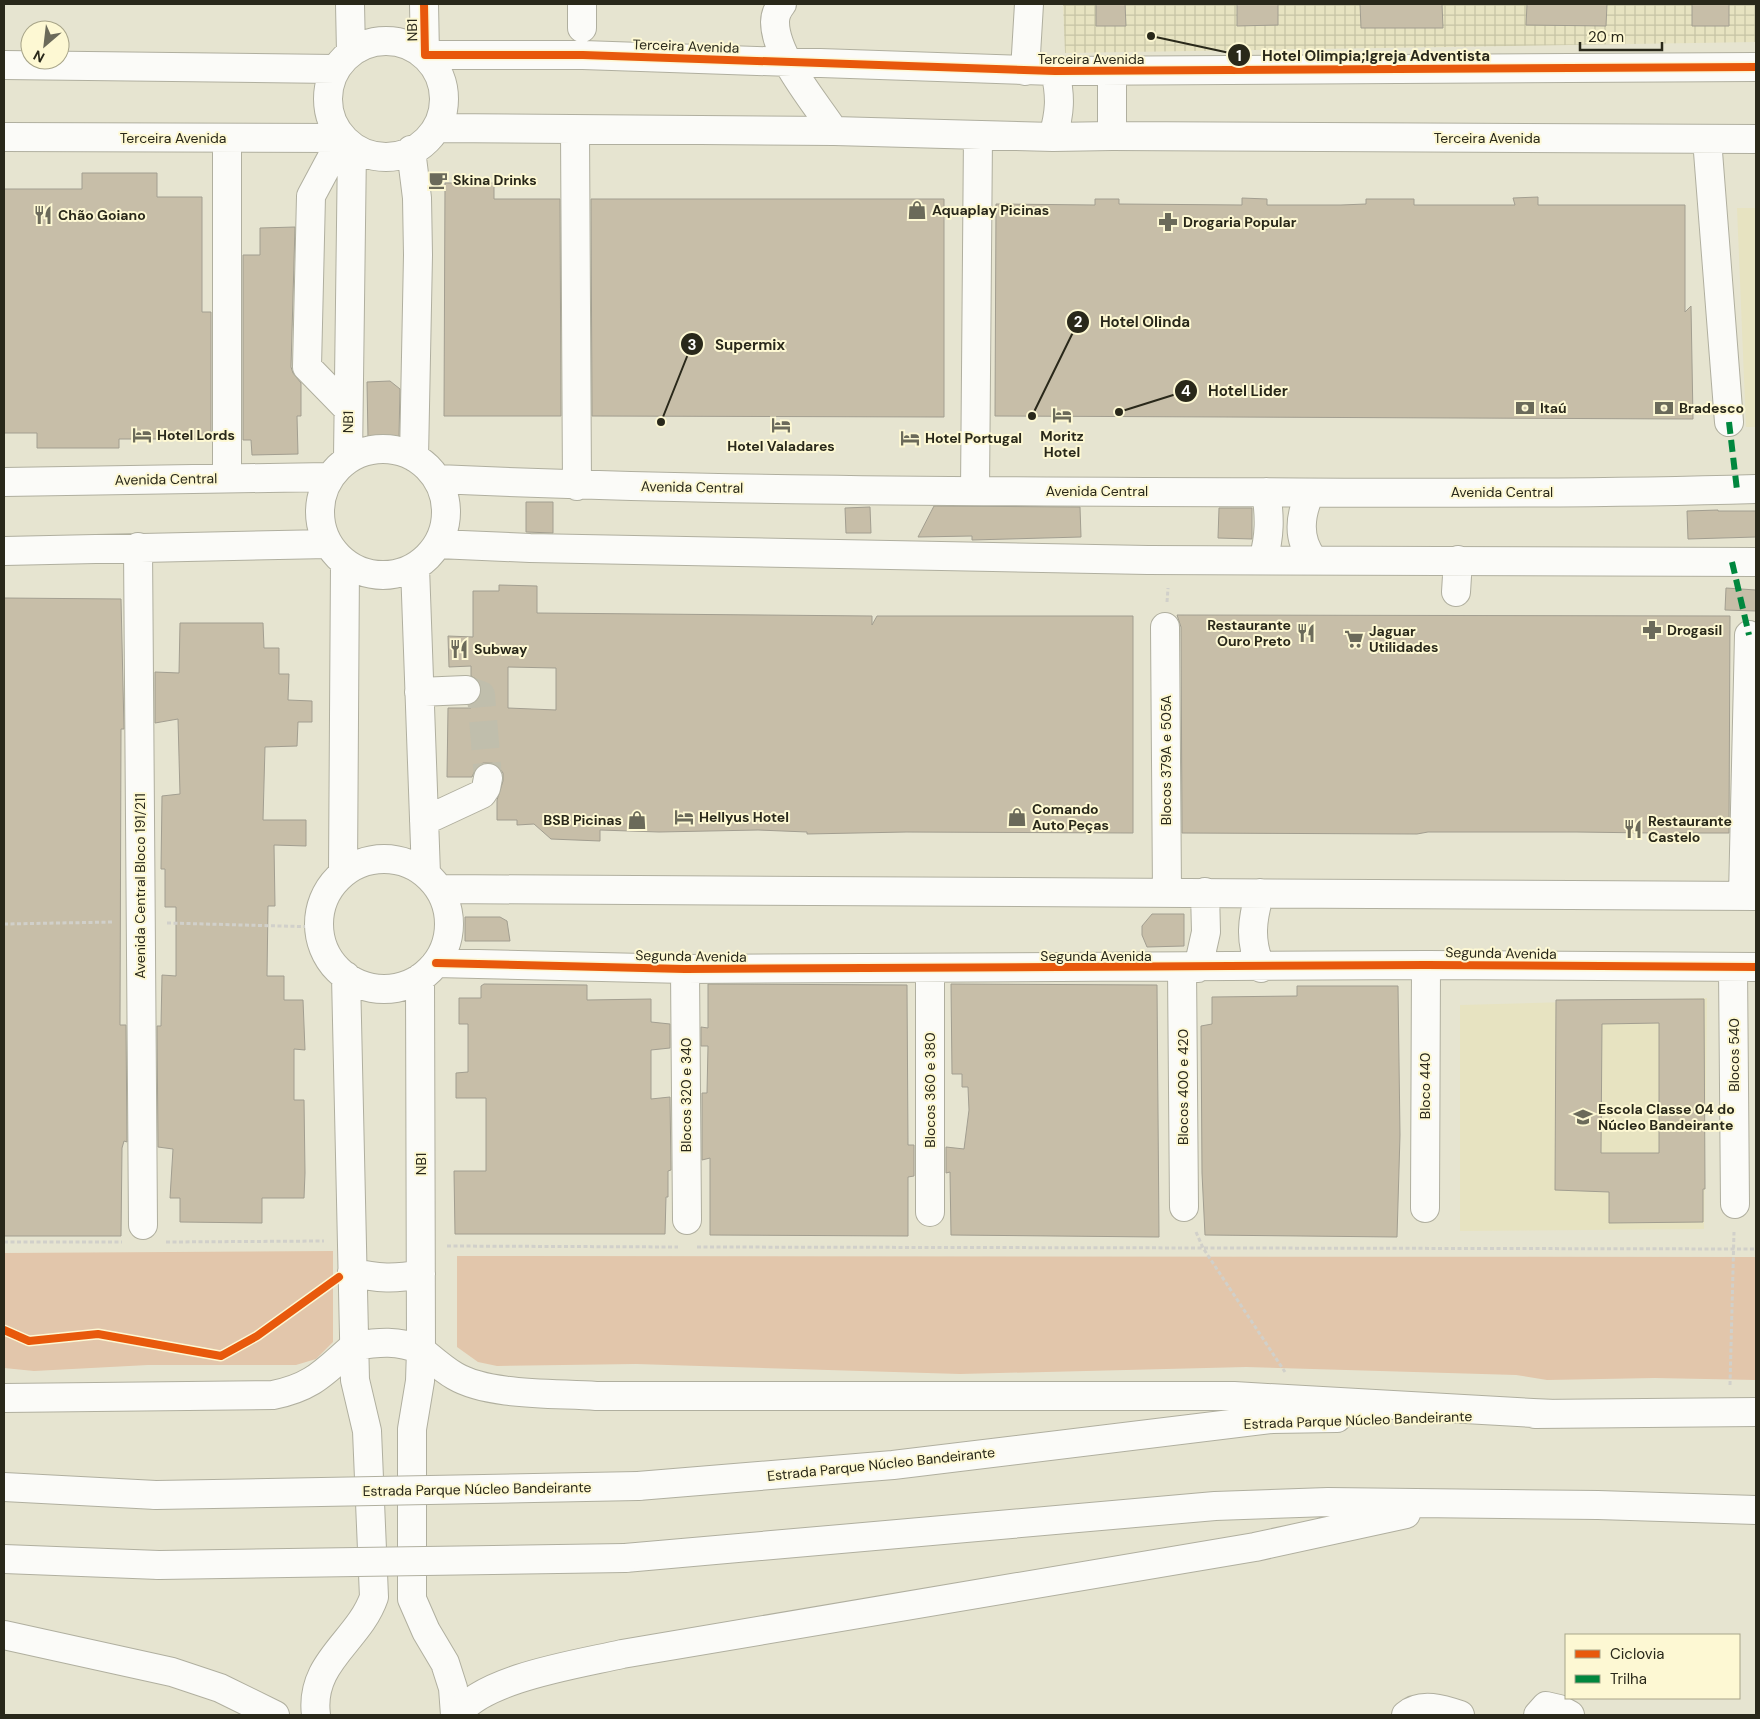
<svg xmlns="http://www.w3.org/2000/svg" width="1760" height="1719" font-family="'DM Sans',sans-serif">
<defs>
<pattern id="industrial-grid" width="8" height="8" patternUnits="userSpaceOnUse" patternTransform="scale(1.25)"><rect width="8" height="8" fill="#e7e3c1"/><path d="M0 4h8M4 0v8" fill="none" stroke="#c6c3a5"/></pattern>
</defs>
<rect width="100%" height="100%" fill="#e6e4d0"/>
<!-- built -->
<path fill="#e7e3c1" d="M 1737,208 L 1756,208 L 1756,427 L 1746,427 Z
M 1707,998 L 1704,1229 L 1460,1231 L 1460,1005 Z"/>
<!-- industrial -->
<path fill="url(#industrial-grid)" d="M 1063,4 L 1756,4 L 1756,42 L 1065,53 Z"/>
<!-- grass -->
<path fill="#e2c6ab" d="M 333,1251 L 333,1342 L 316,1359 L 296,1365 L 148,1365 L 34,1371 L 4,1368 L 4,1253 Z
M 457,1256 L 1756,1257 L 1756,1380 L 1655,1378 L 1547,1380 L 1516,1375 L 1246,1367 L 960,1374 L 636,1364 L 497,1366 L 478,1362 L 457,1347 Z"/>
<!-- building -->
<path fill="#c7bea8" stroke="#a29e90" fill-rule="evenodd" d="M 1096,4 L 1125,4 L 1126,26 L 1096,26 Z
M 1237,4 L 1278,4 L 1278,25 L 1237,26 Z
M 1360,4 L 1442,4 L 1443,28 L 1361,28 Z
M 1527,4 L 1607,4 L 1606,26 L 1526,25 Z
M 1692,4 L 1729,4 L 1729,26 L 1692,26 Z
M 82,173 L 157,173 L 157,197 L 202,197 L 202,312 L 211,312 L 211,439 L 119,439 L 119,448 L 37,448 L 37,433 L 4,433 L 4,189 L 82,189 Z
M 445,183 L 494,183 L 494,199 L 560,199 L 561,416 L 444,416 Z
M 1538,197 L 1538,205 L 1685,205 L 1685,312 L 1691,306 L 1693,419 L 995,416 L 996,204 L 1095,205 L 1095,199 L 1119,199 L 1119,204 L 1242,205 L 1242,198 L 1267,199 L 1267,205 L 1341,205 L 1366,204 L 1366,199 L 1414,199 L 1414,205 L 1515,205 L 1513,198 Z
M 591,199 L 944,199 L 944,417 L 592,416 Z
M 295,227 L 291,367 L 293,373 L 301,383 L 301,416 L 297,416 L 298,454 L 252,455 L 251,440 L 243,440 L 243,255 L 260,255 L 260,228 Z
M 390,381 L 400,389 L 399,437 L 368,438 L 367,382 Z
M 526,502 L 553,502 L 553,533 L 526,532 Z
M 934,506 L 1080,507 L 1081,537 L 972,540 L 972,536 L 918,537 Z
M 870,507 L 871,533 L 846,533 L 845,508 Z
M 1219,508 L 1252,508 L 1252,539 L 1218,538 Z
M 1718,510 L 1718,511 L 1756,511 L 1756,537 L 1688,539 L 1687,511 Z
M 499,585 L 537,586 L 537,613 L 872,616 L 872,625 L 877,616 L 1133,616 L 1133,833 L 906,832 L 807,834 L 807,832 L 758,830 L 659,832 L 600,830 L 600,841 L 551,839 L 534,824 L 517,825 L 517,820 L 497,820 L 497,800 L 503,781 L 503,773 L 498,766 L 492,763 L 483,763 L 476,768 L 472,777 L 447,777 L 448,708 L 471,708 L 471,704 L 480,698 L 482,690 L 479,681 L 471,676 L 471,666 L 449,667 L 448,636 L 473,637 L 473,591 L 499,591 ZM 508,667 L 556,668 L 556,710 L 508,708 Z
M 1726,588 L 1756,590 L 1756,611 L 1725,610 Z
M 4,598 L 121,599 L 124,729 L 121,729 L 120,1025 L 126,1025 L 127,1142 L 124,1141 L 122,1148 L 121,1236 L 4,1236 Z
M 1177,615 L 1730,616 L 1729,833 L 1675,833 L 1675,837 L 1650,837 L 1650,833 L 1577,832 L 1428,832 L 1417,834 L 1182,833 L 1181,627 Z
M 180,623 L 263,623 L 264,648 L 279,648 L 279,674 L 289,674 L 288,700 L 312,701 L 312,722 L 298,722 L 297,746 L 265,747 L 263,820 L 306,820 L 306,846 L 274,845 L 275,906 L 268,906 L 267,976 L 284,976 L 284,1000 L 303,1000 L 305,1050 L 294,1049 L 294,1100 L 304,1100 L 305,1173 L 304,1198 L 262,1198 L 262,1223 L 180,1222 L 180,1198 L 170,1198 L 173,1149 L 158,1147 L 157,1026 L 161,1026 L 162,975 L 176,976 L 176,907 L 165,907 L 165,869 L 161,869 L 162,796 L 180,794 L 178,719 L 155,723 L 155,672 L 179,673 Z
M 1152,914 L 1184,914 L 1184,946 L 1147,947 L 1142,935 L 1142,926 Z
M 465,917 L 500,917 L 507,921 L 510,941 L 465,941 Z
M 484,984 L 587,985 L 587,1000 L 651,999 L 651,1022 L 670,1024 L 670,1048 L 651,1050 L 651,1099 L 670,1097 L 671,1170 L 668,1171 L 668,1197 L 666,1197 L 665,1234 L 455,1234 L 454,1171 L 486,1171 L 486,1098 L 456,1098 L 456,1073 L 468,1072 L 468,1024 L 459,1024 L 459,998 L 481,998 L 481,986 Z
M 708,984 L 907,985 L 908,1145 L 914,1145 L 914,1176 L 908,1177 L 908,1236 L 710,1235 L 710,1158 L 702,1160 L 702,1093 L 707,1093 L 708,1046 L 701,1046 L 701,1027 L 708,1028 Z
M 951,984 L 1157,985 L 1159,1237 L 951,1235 L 950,1172 L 946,1173 L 946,1147 L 964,1149 L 969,1110 L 968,1087 L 962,1087 L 962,1074 L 952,1074 Z
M 1297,986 L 1398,986 L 1400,1135 L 1397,1237 L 1205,1235 L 1202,1173 L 1201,1026 L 1212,1024 L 1212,997 L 1297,996 Z
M 1704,999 L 1705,1189 L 1703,1189 L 1703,1222 L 1609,1223 L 1609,1192 L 1555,1190 L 1556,1000 ZM 1659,1023 L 1659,1153 L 1601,1153 L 1602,1024 Z"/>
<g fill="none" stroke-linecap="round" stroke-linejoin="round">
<!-- minor-tunnel -->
<path stroke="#c0beac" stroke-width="28" stroke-dasharray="28 14" stroke-linecap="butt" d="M 466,690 L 481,695 L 488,778"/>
<!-- minor casing -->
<g stroke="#b0af9f" stroke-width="30">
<path id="minor" d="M 350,4 L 351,52
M 424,4 L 425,55 L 583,55 L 1055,71 L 1756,67
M 582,4 L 582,28
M 782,4 C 778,9 775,15 775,22 C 775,56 815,102 834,131
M328 99a58 58 0 1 1 116 0a58 58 0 1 1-116 0Z
M 4,65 L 335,69
M 1025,71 L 1029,4
M 1112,72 L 1112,136
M 438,128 L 834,131 L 1053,137 L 1112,136 L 1756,139
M 575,130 L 577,486
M 4,137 L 342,138 L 311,196 L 307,367 L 348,409
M 1053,137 C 1060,112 1061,97 1055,71
M 1707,139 L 1729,422
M 411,150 L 417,198 L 418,255 L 414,457
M320 512a63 63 0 1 1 126 0a63 63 0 1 1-126 0Z
M 348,458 L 352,147
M 227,478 L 227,138
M 437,479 C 673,490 910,491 1146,492 C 1350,492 1553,495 1756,489
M 4,482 L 329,477
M 975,491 L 978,135
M 1310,493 C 1300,515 1297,539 1313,559
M 438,544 L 530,548 L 1148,560 L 1756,562
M 138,547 L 143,1225
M 4,551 L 328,544
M 1263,560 C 1270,536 1270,517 1266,492
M 415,567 L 426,874
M 1456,592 L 1458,560
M 1165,627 L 1167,893
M 419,692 L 466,690
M 424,821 L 482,794 L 486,788 L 488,778
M319 924a65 65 0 1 1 130 0a65 65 0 1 1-130 0Z
M 343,872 L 345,563
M 439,889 L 1756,896
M 1260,893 C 1252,919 1249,941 1261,968
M 1743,896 L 1749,635
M 436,963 L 685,969 L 1426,965 L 1756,967
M 1733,967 L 1735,1204
M 1182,968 L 1184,1207
M 1198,968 L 1206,932 L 1205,892
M 685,969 L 687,1220
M 420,978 L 421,1350 L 420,1381 L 412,1429 L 412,1599 L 426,1631 L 445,1663 L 453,1688 L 455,1715
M 1425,1208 L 1426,965
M 930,1212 L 930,968
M 352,1272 C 377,1279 396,1279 421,1274
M 354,1346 C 379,1342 398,1340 421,1350
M 316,1715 C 309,1662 359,1641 374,1597 L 367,1431 L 355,1380 L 346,976
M 1406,1715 C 1421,1702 1443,1709 1460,1715
M 1538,1715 L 1546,1706 L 1559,1709 L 1570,1715"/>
</g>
<!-- highway casing -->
<g stroke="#b0af9f" stroke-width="30">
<path id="highway" d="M 421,1350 C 432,1359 443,1369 455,1376 C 489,1396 556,1393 596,1396 L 1234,1396 L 1552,1414
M 4,1398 L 273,1395 C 313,1387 324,1372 354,1346
M 1535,1414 L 1756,1412
M 638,1486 L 893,1465 L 1272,1419 L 1337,1418
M 4,1487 L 156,1495
M 625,1558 L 1215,1506 L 1328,1502 L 1598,1505 L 1756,1510
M 4,1559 L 159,1565
M 4,1635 L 172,1672 L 220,1688 L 275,1715
M 457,1715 C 483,1678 579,1664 622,1654 L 1255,1547 L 1406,1514"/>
</g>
<!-- path -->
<path stroke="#d1d0ca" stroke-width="3" stroke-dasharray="4 2.5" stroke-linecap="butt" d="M 1167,602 L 1168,588
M 167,923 L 319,927
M 4,924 L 114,922
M 1196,1232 L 1203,1248 L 1285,1372
M 4,1242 L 122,1242
M 166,1242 L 324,1241
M 447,1246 L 678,1247
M 697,1247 L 1756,1249
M 1730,1385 L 1734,1232"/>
<!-- minor -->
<use href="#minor" stroke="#fbfbf8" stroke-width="28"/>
<!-- highway -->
<use href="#highway" stroke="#fbfbf8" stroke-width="28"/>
<!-- highway-bridge casing -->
<g stroke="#b0af9f" stroke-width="30" stroke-linecap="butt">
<path id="highway-bridge" d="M 156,1495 L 638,1486
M 159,1565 L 625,1558"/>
</g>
<!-- highway-bridge -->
<use href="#highway-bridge" stroke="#fbfbf8" stroke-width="28"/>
<!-- quiet -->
<path stroke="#00873e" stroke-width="6" stroke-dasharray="12 6" stroke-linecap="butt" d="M 1729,422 L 1737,490
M 1732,562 L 1749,635"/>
<!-- cycleway casing -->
<g stroke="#fdf8d3" stroke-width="11">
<path id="cycleway" d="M 424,4 L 425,55 L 583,55 L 1055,71 L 1756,67
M 436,963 L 685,969 L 1426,965 L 1756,967
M 4,1330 L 29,1341 L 98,1334 L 221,1356 L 257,1336 L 339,1277"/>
</g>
<!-- cycleway -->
<use href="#cycleway" stroke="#e8590c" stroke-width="8"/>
</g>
<!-- icons -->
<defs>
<g id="cafe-bare" transform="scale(1.5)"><path d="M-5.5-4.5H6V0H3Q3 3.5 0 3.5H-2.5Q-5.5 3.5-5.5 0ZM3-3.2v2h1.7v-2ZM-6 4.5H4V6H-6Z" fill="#6b6a5a" stroke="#fdf8d3" stroke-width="2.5" paint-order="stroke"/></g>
<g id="shop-bare" transform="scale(1.5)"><path d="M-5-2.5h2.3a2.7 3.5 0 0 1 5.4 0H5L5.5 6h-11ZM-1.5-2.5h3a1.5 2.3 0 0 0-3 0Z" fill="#6b6a5a" stroke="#fdf8d3" stroke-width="2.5" paint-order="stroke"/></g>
<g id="restaurant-bare" transform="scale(1.5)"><path d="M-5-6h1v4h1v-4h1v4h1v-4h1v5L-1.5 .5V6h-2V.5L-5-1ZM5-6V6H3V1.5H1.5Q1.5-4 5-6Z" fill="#6b6a5a" stroke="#fdf8d3" stroke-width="2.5" paint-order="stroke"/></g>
<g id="pharmacy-bare" transform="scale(1.5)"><path d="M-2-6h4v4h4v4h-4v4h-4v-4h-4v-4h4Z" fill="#6b6a5a" stroke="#fdf8d3" stroke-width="2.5" paint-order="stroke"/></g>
<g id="bank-bare" transform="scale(1.5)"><path d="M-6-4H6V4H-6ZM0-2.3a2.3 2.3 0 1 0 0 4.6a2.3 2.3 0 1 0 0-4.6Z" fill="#6b6a5a" stroke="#fdf8d3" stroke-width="2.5" paint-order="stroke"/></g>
<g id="hotel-bare" transform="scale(1.5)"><path d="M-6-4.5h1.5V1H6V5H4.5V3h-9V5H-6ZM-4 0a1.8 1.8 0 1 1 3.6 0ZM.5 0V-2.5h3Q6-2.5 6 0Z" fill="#6b6a5a" stroke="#fdf8d3" stroke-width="2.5" paint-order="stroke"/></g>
<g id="supermarket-bare" transform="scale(1.5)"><path d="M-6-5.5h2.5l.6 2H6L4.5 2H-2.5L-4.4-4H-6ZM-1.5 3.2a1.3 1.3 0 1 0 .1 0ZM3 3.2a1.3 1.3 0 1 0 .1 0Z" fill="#6b6a5a" stroke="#fdf8d3" stroke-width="2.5" paint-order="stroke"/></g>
<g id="school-bare" transform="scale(1.5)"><path d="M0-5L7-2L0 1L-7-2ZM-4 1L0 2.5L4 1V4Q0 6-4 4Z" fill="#6b6a5a" stroke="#fdf8d3" stroke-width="2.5" paint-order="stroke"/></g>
</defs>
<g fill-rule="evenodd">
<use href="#cafe-bare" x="438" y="180"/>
<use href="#shop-bare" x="917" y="210"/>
<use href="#restaurant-bare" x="43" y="215"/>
<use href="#pharmacy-bare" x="1168" y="222"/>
<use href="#bank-bare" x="1525" y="408"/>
<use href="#bank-bare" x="1664" y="408"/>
<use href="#hotel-bare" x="1062" y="415"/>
<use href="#hotel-bare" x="781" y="425"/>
<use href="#hotel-bare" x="142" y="435"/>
<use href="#hotel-bare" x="910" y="438"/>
<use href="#pharmacy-bare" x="1652" y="630"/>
<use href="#restaurant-bare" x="1306" y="633"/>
<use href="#supermarket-bare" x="1354" y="639"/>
<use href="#restaurant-bare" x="459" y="649"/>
<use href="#hotel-bare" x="684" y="817"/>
<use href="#shop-bare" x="1017" y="817"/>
<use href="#shop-bare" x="637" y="820"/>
<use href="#restaurant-bare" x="1633" y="829"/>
<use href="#school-bare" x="1583" y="1117"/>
</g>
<g text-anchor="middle" stroke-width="4" stroke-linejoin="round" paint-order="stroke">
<!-- street labels -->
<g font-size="14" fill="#29281a" stroke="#fdf8d3">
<text transform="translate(412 30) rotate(-91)" y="5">NB1</text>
<text transform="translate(686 46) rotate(2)" y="5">Terceira Avenida</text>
<text x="1091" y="64">Terceira Avenida</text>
<text x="173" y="143">Terceira Avenida</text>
<text x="1487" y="143">Terceira Avenida</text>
<text transform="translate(348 422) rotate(-89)" y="5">NB1</text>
<text transform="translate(166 479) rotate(-1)" y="5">Avenida Central</text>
<text transform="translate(692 487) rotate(1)" y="5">Avenida Central</text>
<text x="1097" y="496">Avenida Central</text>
<text x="1502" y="497">Avenida Central</text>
<text transform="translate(1166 760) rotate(-90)" y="5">Blocos 379A e 505A</text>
<text transform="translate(140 886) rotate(-90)" y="5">Avenida Central Bloco 191/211</text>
<text transform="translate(1501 953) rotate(1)" y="5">Segunda Avenida</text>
<text transform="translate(691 956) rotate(1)" y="5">Segunda Avenida</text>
<text x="1096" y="961">Segunda Avenida</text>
<text transform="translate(1734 1055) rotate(-90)" y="5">Blocos 540</text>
<text transform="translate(1425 1086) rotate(-90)" y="5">Bloco 440</text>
<text transform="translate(1183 1087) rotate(-90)" y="5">Blocos 400 e 420</text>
<text transform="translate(930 1090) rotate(-90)" y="5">Blocos 360 e 380</text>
<text transform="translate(686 1095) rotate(-90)" y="5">Blocos 320 e 340</text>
<text transform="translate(421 1164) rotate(-90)" y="5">NB1</text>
<text transform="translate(1358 1420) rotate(-2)" y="5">Estrada Parque Núcleo Bandeirante</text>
<text transform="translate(881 1464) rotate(-6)" y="5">Estrada Parque Núcleo Bandeirante</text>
<text transform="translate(477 1489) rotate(-1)" y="5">Estrada Parque Núcleo Bandeirante</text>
</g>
<!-- poi labels -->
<g font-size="14" font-weight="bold" fill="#29281a" stroke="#fdf8d3" text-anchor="start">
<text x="453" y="185">Skina Drinks</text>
<text x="932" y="215">Aquaplay Picinas</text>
<text x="58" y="220">Chão Goiano</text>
<text x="1183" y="227">Drogaria Popular</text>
<text x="1540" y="413">Itaú</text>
<text x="1679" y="413">Bradesco</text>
<text x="157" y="440">Hotel Lords</text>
<text x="1062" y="441" text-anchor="middle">Moritz<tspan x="1062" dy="16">Hotel</tspan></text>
<text x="925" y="443">Hotel Portugal</text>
<text x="781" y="451" text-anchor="middle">Hotel Valadares</text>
<text x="1291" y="630" text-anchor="end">Restaurante<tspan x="1291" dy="16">Ouro Preto</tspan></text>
<text x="1667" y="635">Drogasil</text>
<text x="1369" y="636">Jaguar<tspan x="1369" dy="16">Utilidades</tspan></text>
<text x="474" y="654">Subway</text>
<text x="1032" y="814">Comando<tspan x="1032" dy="16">Auto Peças</tspan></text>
<text x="699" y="822">Hellyus Hotel</text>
<text x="622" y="825" text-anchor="end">BSB Picinas</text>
<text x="1648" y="826">Restaurante<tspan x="1648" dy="16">Castelo</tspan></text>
<text x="1598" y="1114">Escola Classe 04 do<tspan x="1598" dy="16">Núcleo Bandeirante</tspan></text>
</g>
</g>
<!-- callouts -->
<path fill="none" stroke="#29281a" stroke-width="2" d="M1151 36L1239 55M1032 416L1078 322M661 422L692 344M1119 412L1186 391"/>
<g fill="#29281a" stroke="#fdf8d3" stroke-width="2">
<circle cx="1151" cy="36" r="5"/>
<circle cx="1032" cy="416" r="5"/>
<circle cx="661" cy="422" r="5"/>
<circle cx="1119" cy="412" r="5"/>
<circle cx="1239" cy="55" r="12"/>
<circle cx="1078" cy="322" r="12"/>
<circle cx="692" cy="344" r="12"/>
<circle cx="1186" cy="391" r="12"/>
</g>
<g font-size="15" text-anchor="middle" font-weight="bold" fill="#fff">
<text x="1239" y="61">1</text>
<text x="1078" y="327">2</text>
<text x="692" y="350">3</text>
<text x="1186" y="396">4</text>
</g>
<g font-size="15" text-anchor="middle" font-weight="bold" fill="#29281a" stroke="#fdf8d3" stroke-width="4" stroke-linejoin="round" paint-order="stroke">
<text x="1376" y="61">Hotel Olimpia;Igreja Adventista</text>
<text x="1145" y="327">Hotel Olinda</text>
<text x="750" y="350">Supermix</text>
<text x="1248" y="396">Hotel Lider</text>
</g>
<!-- border -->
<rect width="1760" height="1719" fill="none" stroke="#29281a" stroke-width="10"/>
<!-- legend -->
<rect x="1565" y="1634" width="175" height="65" fill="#fdf8d3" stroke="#a8a589"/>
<rect x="1575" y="1650" width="25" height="8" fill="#e8590c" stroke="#a8a589"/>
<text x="1610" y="1659" font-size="15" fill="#29281a">Ciclovia</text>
<rect x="1575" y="1675" width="25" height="8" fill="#00873e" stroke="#a8a589"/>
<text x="1610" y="1684" font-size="15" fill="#29281a">Trilha</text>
<!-- north arrow -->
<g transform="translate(45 45) rotate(208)"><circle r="24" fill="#fdf8d3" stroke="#a8a589"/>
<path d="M0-4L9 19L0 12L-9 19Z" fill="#6b6a5a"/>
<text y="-8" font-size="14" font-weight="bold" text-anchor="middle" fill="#29281a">N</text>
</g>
<!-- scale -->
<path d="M1580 42v8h82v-8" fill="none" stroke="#29281a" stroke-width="2.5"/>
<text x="1588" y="42" font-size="15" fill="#29281a" stroke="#fdf8d3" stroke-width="4" paint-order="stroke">20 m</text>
</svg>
